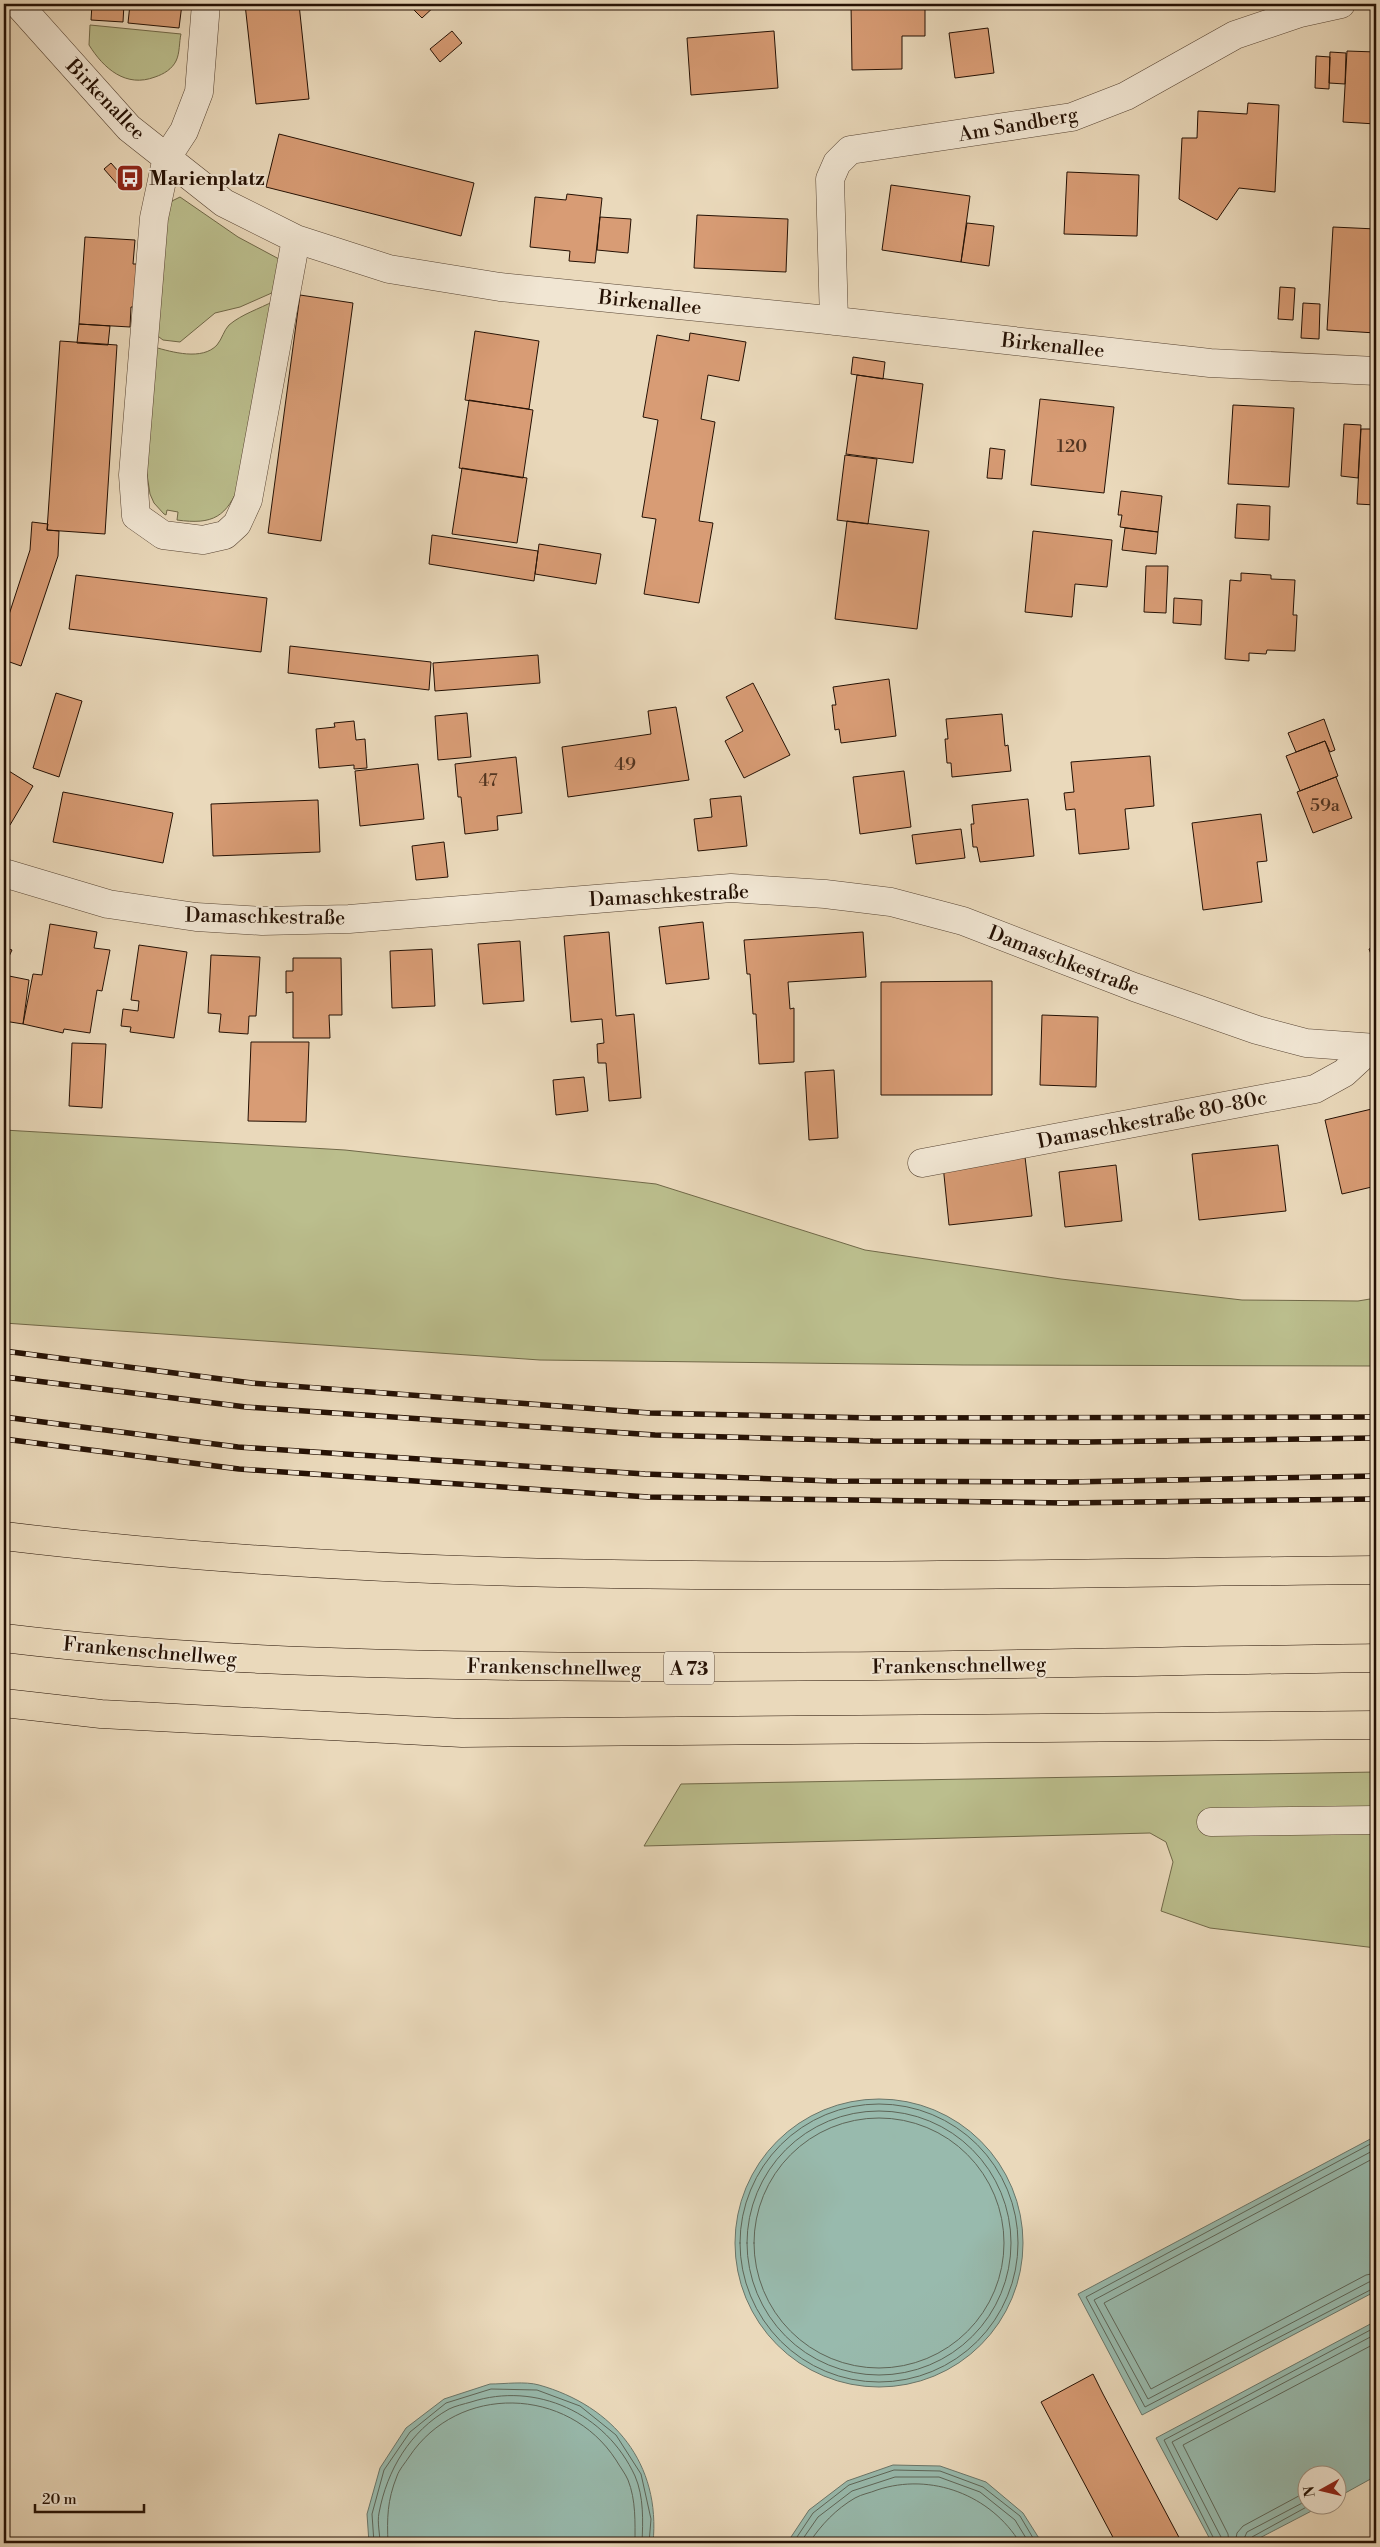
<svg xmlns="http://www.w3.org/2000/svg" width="1380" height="2547" font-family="'Libre Bodoni',serif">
<rect width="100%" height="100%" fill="#ead9bb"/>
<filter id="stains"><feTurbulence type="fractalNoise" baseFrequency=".004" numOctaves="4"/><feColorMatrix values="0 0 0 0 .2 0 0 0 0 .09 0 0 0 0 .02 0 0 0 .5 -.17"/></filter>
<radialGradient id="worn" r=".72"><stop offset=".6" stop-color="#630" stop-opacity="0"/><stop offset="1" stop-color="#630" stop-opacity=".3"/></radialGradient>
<!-- green -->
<path fill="#bbbe8d" stroke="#706848" d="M 90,25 L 181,34 C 179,42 180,53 176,61 C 172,69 164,74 155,77 C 126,88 104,69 89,45 Z
M 180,197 L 238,237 L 279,259 L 274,292 L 240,307 L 215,313 L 180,342 L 163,340 L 155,334 L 163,224 L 172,201 Z
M 274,301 L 240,483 C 227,517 213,525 177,520 L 178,512 L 167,510 L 166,515 L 164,514 L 154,503 L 150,494 L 146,468 L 154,347 C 172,352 202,361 217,345 C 222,339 224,330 229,325 C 242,314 259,309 274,301 Z
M 4,1130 L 345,1150 L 656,1184 L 865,1250 L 1061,1279 L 1242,1300 L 1358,1301 L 1376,1298 L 1376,1366 L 963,1365 L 540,1360 L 4,1323 Z
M 1376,1772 L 1376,1948 L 1210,1928 L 1161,1911 L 1173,1862 L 1166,1842 L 1150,1833 L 644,1846 L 681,1784 Z"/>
<!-- water -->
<path fill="#98baad" stroke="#6a7669" d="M735 2243a144 144 0 1 1 288 0a144 144 0 1 1-288 0Z
M 1376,2136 L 1376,2291 L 1142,2415 L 1078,2294 Z
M 1376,2321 L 1376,2476 L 1338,2497 L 1338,2474 L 1308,2474 L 1308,2504 L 1323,2505 L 1250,2543 L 1212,2543 L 1156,2438 Z
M 490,2384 C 505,2384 525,2381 539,2385 C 614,2406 661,2464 653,2543 L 369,2543 L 367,2514 L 380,2468 L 406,2428 L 444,2399 Z
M 893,2465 L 940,2466 L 986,2482 L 1023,2513 L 1042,2543 L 787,2543 L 809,2510 L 847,2481 Z"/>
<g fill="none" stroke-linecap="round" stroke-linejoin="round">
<!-- shore -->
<path stroke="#5e6658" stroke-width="1" d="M740 2243a139 139 0 1 1 278 0a139 139 0 1 1-278 0Z
M747 2243a132 132 0 1 1 264 0a132 132 0 1 1-264 0Z
M754 2243a125 125 0 1 1 250 0a125 125 0 1 1-250 0Z
M 1376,2141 L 1086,2297 L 1145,2407 L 1376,2287
M 1376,2149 L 1094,2300 L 1148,2399 L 1369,2282 L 1376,2281
M 1376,2157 L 1104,2303 L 1151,2389 L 1366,2275 L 1376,2273
M 374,2543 L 372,2514 L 384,2470 L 410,2432 L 446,2403 L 491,2389 L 537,2390 L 580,2406 L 616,2435 L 641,2474 L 651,2519 L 649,2543
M 380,2543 C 380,2534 377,2522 379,2513 C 387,2470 410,2431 449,2409 C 455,2406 464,2404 471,2402 C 536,2381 606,2413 635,2476 C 644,2497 643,2521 642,2543
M 388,2543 C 387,2518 387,2501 397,2476 C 399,2470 405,2463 409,2457 C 458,2383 568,2386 616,2460 C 620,2467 625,2473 628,2480 C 636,2500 635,2522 635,2543
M 793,2543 L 813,2513 L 849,2485 L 894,2470 L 940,2471 L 983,2487 L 1020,2516 L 1036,2543
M 800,2543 L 818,2517 L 852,2491 L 895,2477 L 939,2477 L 980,2492 L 1015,2520 L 1029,2543
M 809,2543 C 821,2525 836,2509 855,2498 C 862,2494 870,2493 877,2490 C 931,2472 991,2495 1020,2543
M 1216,2543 L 1164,2440 L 1376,2327
M 1222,2543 L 1221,2537 L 1172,2442 L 1376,2334
M 1229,2543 L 1228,2534 L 1183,2445 L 1376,2343
M 1235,2543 L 1237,2533 L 1243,2526 L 1308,2491
M 1242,2543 L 1247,2532 L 1308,2500
M 1249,2543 L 1252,2537 L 1312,2504"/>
</g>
<!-- building -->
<path fill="#d89c75" stroke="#251104" d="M 92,4 L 124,4 L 123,22 L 91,20 Z
M 130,4 L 182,4 L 179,28 L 128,23 Z
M 245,4 L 299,4 L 309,99 L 256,104 Z
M 408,4 L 437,4 L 422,18 Z
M 851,4 L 925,4 L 925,36 L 902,36 L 902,69 L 852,70 Z
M 988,28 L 994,73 L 955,78 L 949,33 Z
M 452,31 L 462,43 L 440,62 L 430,49 Z
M 774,31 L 778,88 L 691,95 L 687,38 Z
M 1347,51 L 1376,52 L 1376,124 L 1343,122 Z
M 1330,52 L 1346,53 L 1345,84 L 1329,83 Z
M 1316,56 L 1330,57 L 1329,89 L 1315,88 Z
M 1248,103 L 1279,105 L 1275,192 L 1239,188 L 1217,220 L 1179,199 L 1182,138 L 1197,138 L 1198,111 L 1247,114 Z
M 279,134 L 474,183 L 461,236 L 266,187 Z
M 111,163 L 125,179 L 118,185 L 104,169 Z
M 1067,172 L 1139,175 L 1137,236 L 1064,234 Z
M 891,185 L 970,196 L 961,262 L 882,250 Z
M 567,194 L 602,198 L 595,263 L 569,261 L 570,251 L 530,247 L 535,197 L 566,200 Z
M 697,215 L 788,219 L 786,272 L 694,268 Z
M 600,217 L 631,219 L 628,253 L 597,250 Z
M 967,223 L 994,226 L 989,266 L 961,262 Z
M 1333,227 L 1376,229 L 1376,333 L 1327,330 Z
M 85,237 L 135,240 L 133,264 L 140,264 L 137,307 L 131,307 L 130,327 L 79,324 Z
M 1280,287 L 1295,288 L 1293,320 L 1278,319 Z
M 300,295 L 353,303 L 321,541 L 268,533 Z
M 1303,303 L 1320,304 L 1319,339 L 1301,338 Z
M 79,324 L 110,326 L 108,345 L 77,343 Z
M 475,331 L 539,341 L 529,409 L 465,400 Z
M 690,333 L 746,342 L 739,381 L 708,375 L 701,419 L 715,422 L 699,521 L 713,523 L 699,603 L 644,594 L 656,519 L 642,517 L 658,420 L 643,417 L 657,335 L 689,341 Z
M 60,341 L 117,345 L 105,534 L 47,530 Z
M 853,357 L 885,362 L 883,379 L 851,374 Z
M 857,375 L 923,384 L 913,463 L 846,454 Z
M 1040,399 L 1114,407 L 1104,493 L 1031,485 Z
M 469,400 L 533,410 L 523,478 L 459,468 Z
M 1233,405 L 1294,408 L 1289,487 L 1228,484 Z
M 1344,424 L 1361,425 L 1358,478 L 1341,476 Z
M 1361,429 L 1376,429 L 1376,505 L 1357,504 Z
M 990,448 L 1005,450 L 1002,479 L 987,478 Z
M 845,455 L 877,459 L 868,524 L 837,520 Z
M 462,468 L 527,478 L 517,543 L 452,534 Z
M 1121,491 L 1162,496 L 1158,532 L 1120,527 L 1122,515 L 1118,515 Z
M 1237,504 L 1270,506 L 1269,540 L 1235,538 Z
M 847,521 L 929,531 L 917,629 L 835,619 Z
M 32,522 L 48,524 L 47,530 L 59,531 L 58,556 L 21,666 L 4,660 L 4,630 L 30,550 Z
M 1125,528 L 1158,532 L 1156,554 L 1122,550 Z
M 1033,531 L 1112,540 L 1107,587 L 1075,584 L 1072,617 L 1025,612 Z
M 432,535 L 538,551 L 534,581 L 429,564 Z
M 539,544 L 601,554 L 596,584 L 535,574 Z
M 1146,566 L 1168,566 L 1166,613 L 1144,612 Z
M 1241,573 L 1271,575 L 1271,579 L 1295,580 L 1293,615 L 1297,615 L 1295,651 L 1267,650 L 1266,654 L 1249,653 L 1249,661 L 1225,659 L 1230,580 L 1241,581 Z
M 76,575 L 267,598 L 261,652 L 69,629 Z
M 1174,598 L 1202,600 L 1201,625 L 1173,623 Z
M 290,646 L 431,662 L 429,690 L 288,673 Z
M 538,655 L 540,683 L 435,691 L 433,663 Z
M 889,679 L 896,736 L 841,743 L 839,729 L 835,730 L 832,705 L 836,705 L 833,687 Z
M 753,683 L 790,755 L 744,778 L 725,741 L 743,731 L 726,697 Z
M 56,693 L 82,701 L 59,777 L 33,768 Z
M 676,707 L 689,780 L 568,797 L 562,747 L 651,734 L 648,711 Z
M 467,713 L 471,757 L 438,760 L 435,716 Z
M 1002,714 L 1005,746 L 1008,745 L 1011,771 L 952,777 L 951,763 L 947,763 L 945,739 L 948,739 L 946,719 Z
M 1324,719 L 1335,750 L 1330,752 L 1325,741 L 1296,752 L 1288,733 Z
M 354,721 L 356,740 L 365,739 L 367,768 L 354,769 L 354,765 L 319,768 L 316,729 L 335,727 L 334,723 Z
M 1325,741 L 1338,776 L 1300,791 L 1286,756 Z
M 1150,756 L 1154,806 L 1125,809 L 1129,849 L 1079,854 L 1075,809 L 1066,810 L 1064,793 L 1074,792 L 1071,762 Z
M 516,757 L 522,813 L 497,816 L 498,830 L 465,834 L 461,797 L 458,797 L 455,764 Z
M 418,764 L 424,819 L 360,826 L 355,771 Z
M 4,768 L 33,786 L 10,825 L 4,821 Z
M 904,771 L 911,827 L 860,834 L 853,777 Z
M 1336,777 L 1352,818 L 1313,833 L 1297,792 Z
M 63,792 L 173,813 L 163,863 L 53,842 Z
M 741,796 L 747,846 L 698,851 L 694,819 L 712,817 L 710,799 Z
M 1028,799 L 1034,856 L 980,862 L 977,847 L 973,847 L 972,836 L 971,824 L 974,824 L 972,805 Z
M 318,800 L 320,852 L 213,856 L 211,804 Z
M 1261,814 L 1267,861 L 1257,862 L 1262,902 L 1203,910 L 1192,823 Z
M 961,829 L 965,858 L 916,864 L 912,835 Z
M 444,842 L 448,877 L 416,880 L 412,846 Z
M 703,922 L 709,979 L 666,984 L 659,927 Z
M 50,924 L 97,932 L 94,948 L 110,950 L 102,991 L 97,990 L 90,1033 L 64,1029 L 63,1033 L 23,1024 L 33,974 L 42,975 Z
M 609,932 L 616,1016 L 634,1014 L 641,1098 L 609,1101 L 606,1063 L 598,1063 L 597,1044 L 604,1043 L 602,1019 L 571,1022 L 564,936 Z
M 863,932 L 866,977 L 788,982 L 790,1009 L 794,1008 L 794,1062 L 759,1064 L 756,1014 L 753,1014 L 750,974 L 747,974 L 744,940 Z
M 520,941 L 524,1001 L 483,1004 L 478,944 Z
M 139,945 L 187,952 L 174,1038 L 130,1032 L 131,1027 L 121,1026 L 123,1009 L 138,1011 L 139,1001 L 131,1000 Z
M 1376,946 L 1376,967 L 1369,949 Z
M 4,947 L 12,950 L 4,967 Z
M 432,949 L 435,1006 L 392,1008 L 390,951 Z
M 211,955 L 260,957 L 256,1016 L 249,1016 L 248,1034 L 219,1032 L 221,1014 L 208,1013 Z
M 293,958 L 341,958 L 342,1015 L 329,1015 L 330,1038 L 293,1038 L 293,992 L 286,993 L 286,971 L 293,971 Z
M 4,975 L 29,980 L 23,1024 L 4,1021 Z
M 992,981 L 992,1095 L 881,1095 L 881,982 Z
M 1042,1015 L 1098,1017 L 1096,1087 L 1040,1085 Z
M 251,1042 L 309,1042 L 306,1122 L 248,1121 Z
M 72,1043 L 106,1044 L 102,1108 L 69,1106 Z
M 834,1070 L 838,1138 L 809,1140 L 805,1072 Z
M 584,1077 L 588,1111 L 556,1115 L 553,1080 Z
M 1376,1108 L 1376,1186 L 1342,1194 L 1325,1120 Z
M 1278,1145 L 1286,1211 L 1199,1220 L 1192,1154 Z
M 1025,1157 L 1032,1216 L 949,1225 L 943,1165 Z
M 1116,1165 L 1122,1221 L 1065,1227 L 1059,1172 Z
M 1093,2374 L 1103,2394 L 1182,2543 L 1116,2543 L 1041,2402 Z"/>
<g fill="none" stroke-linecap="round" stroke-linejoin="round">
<!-- minor casing -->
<g stroke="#564332" stroke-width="29">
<path id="minor" d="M 18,4 L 129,128 L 224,203 L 296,239 L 389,269 L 500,287 L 818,319 L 1210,363 L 1376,371
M 206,4 L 199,92 L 184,131 L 167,157 L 154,218 L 133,475 L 136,516 L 163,535 L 203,540 L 225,535 L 237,524 L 248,500 L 296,239
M 834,321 L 830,179 L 837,163 L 850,150 L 1072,117 L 1126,96 L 1235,35 L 1300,13 L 1341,4
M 4,873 L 108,904 L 196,917 L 262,921 L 349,919 L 731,888 L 825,894 L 891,902 L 963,921 L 1134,987 L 1257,1030 L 1306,1043 L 1376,1048
M 922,1163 L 1315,1089 L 1344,1073 L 1370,1049
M 1211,1822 L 1376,1820"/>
</g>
<!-- major casing -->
<g stroke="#251104" stroke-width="29">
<path id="major" d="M 4,1536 C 459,1591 919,1574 1376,1570"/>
</g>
<!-- highway casing -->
<g stroke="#251104" stroke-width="29">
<path id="highway" d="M 4,1638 C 175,1659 348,1664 520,1666 C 806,1670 1091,1662 1376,1658
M 4,1703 L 101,1714 L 462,1733 L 1376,1725"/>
</g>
<!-- minor -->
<use href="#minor" stroke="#f1e6d3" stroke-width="28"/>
<!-- major -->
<use href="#major" stroke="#ead9bb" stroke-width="28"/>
<!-- highway -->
<use href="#highway" stroke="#ead9bb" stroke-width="28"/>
<!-- rail casing -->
<g stroke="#251104" stroke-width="5.5">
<path id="rail" d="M 4,1351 L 252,1383 L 650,1413 L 873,1418 L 1376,1417
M 4,1377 L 246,1407 L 655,1435 L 873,1441 L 1087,1442 L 1376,1438
M 4,1417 L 238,1447 L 645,1474 L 832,1481 L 1070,1482 L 1376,1476
M 4,1439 L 239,1469 L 648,1497 L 1065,1503 L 1376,1499"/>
</g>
<!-- rail -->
<use href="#rail" stroke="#f1e6d3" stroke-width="4" stroke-dasharray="11" stroke-linecap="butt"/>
</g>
<!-- icons -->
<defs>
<g id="bus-square" transform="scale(1.4375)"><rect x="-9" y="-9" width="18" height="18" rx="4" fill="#8f2418" stroke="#f1e6d3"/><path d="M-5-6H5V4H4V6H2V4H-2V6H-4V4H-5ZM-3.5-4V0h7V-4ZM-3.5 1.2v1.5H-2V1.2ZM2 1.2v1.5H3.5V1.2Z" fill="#fff"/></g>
</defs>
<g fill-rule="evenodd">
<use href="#bus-square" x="130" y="178"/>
</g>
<g text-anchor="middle" stroke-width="4" stroke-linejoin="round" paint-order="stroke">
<!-- number labels -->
<g font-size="18" fill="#523420">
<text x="1072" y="452">120</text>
<text x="625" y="770">49</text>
<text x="488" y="786">47</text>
<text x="1325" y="811">59a</text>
</g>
<!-- shield labels -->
<rect fill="#f1e6d3" stroke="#625142" stroke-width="1" x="664" y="1651.5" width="50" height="33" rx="4"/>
<g font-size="19" font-weight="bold" fill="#251104">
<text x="689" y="1675">A 73</text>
</g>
<!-- street labels -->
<g font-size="20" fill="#251104" stroke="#f1e6d3">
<text transform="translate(106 99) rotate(46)" y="7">Birkenallee</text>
<text transform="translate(1018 124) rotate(-10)" y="7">Am Sandberg</text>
<text transform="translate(650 302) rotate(6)" y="7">Birkenallee</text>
<text transform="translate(1053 345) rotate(6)" y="7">Birkenallee</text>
<text transform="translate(669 895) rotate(-3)" y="7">Damaschkestraße</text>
<text transform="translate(265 916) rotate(1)" y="7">Damaschkestraße</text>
<text transform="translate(1064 960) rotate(21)" y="7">Damaschkestraße</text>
<text transform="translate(1152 1119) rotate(-11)" y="7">Damaschkestraße 80-80c</text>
<text transform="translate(150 1651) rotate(5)" y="7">Frankenschnellweg</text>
<text transform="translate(959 1665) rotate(-1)" y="7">Frankenschnellweg</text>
<text transform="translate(554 1667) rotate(1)" y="7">Frankenschnellweg</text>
</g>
<!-- poi labels -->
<g font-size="20" font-weight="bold" fill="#251104" stroke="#f1e6d3" text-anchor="start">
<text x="149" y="185">Marienplatz</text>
</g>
</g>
<!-- margin -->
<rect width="1380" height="2547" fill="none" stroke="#ead9bb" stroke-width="20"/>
<rect x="5" y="5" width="1370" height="2537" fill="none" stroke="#251104" stroke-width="2.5"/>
<rect x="10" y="10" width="1360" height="2527" fill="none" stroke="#251104"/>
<!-- north arrow -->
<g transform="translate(1322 2490) rotate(262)"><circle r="24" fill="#f1e6d3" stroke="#9f9180"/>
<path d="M0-4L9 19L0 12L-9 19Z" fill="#8f2418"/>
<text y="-8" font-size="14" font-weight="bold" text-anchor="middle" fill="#251104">N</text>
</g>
<!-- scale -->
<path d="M35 2504v8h109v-8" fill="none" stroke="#251104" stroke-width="2.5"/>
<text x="42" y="2504" font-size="15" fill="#251104" stroke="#f1e6d3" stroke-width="4" paint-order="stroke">20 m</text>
<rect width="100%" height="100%" filter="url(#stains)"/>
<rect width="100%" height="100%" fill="url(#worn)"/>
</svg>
